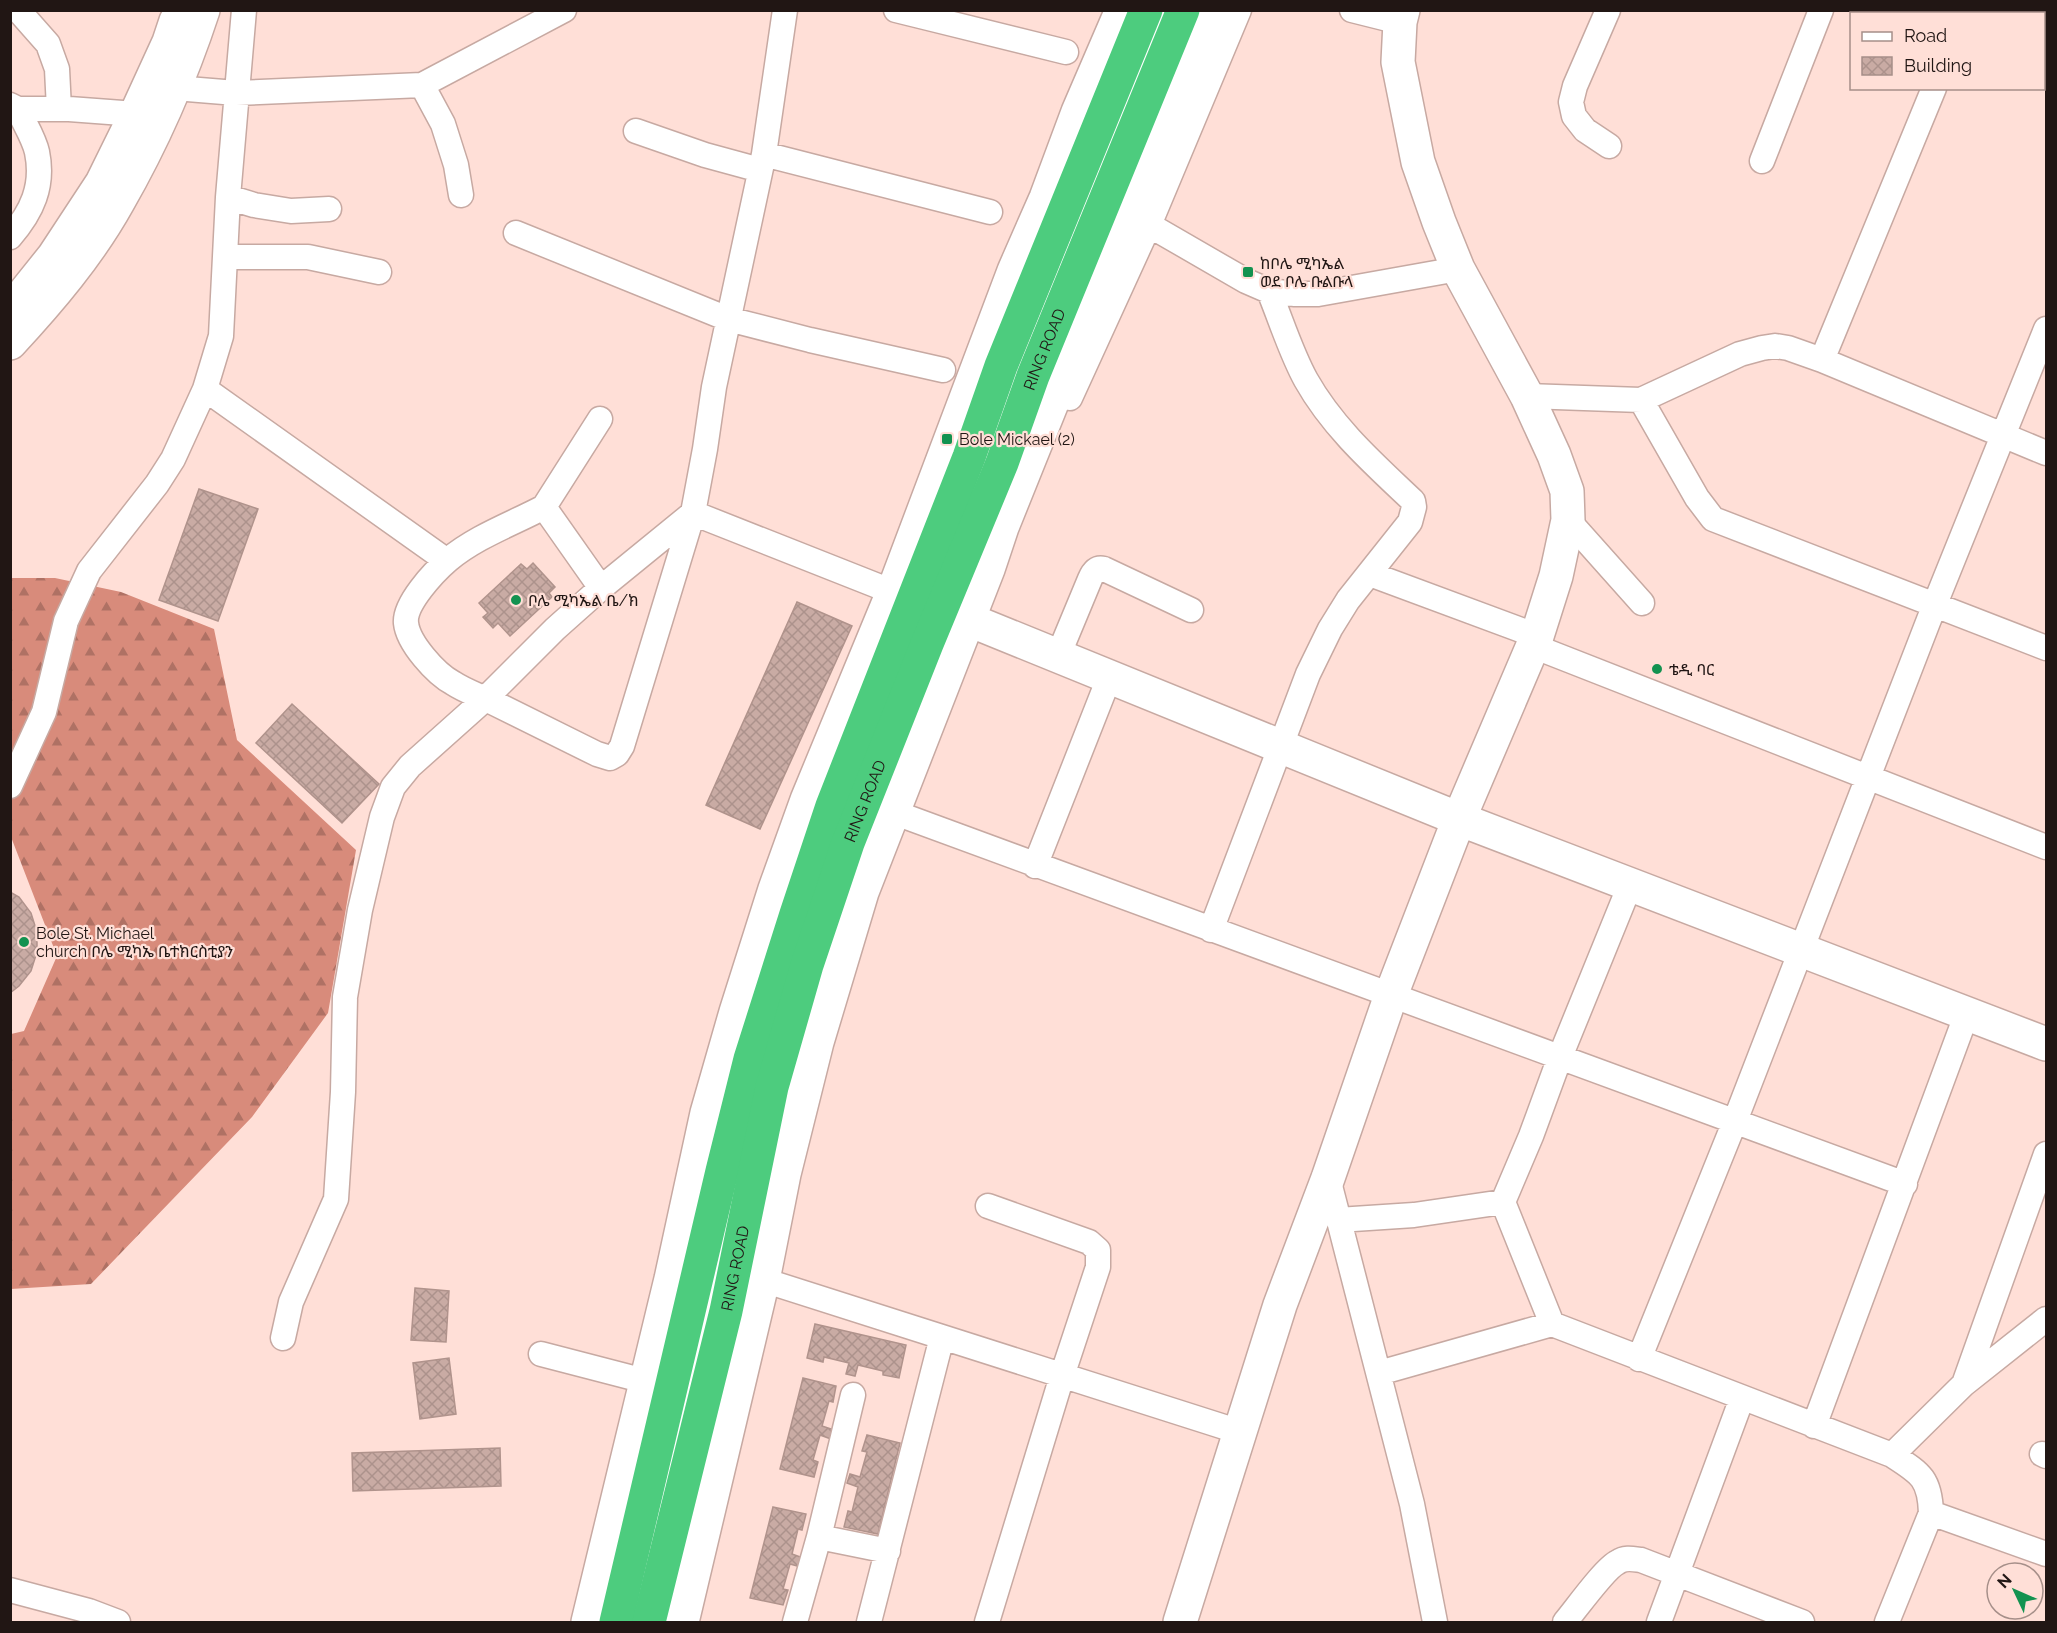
<svg xmlns="http://www.w3.org/2000/svg" width="2057" height="1633" font-family="Raleway,'Noto Sans Ethiopic',sans-serif">
<defs>
<pattern id="forest-firs" width="22" height="20" patternUnits="userSpaceOnUse" patternTransform="scale(1.5)"><rect width="22" height="20" fill="#d88b7b"/><path d="M5 1l3.5 6h-7zM16 11l3.5 6h-7z" fill="#af7164"/></pattern>
<pattern id="building-cross-hatch" width="8" height="8" patternUnits="userSpaceOnUse" patternTransform="scale(1.5)"><rect width="8" height="8" fill="#c9aba4"/><path d="M0 0l8 8M0 8l8-8" fill="none" stroke="#ac928c"/></pattern>
</defs>
<rect width="100%" height="100%" fill="#ffdfd7"/>
<!-- forest -->
<path fill="url(#forest-firs)" d="M 11,578 L 55,578 L 121,592 L 214,629 L 237,740 L 356,850 L 328,1013 L 252,1117 L 91,1284 L 11,1289 L 11,1034 L 24,1031 L 57,956 L 11,837 Z"/>
<!-- building -->
<path fill="url(#building-cross-hatch)" stroke="#b0938c" stroke-width="1.5" d="M 199,489 L 258,509 L 218,621 L 159,600 Z
M 533,563 L 555,587 L 549,593 L 552,597 L 510,636 L 498,623 L 493,628 L 483,617 L 488,613 L 479,603 L 521,564 L 527,569 Z
M 797,602 L 852,626 L 760,829 L 706,805 Z
M 292,704 L 379,784 L 342,823 L 256,743 Z
M 10,892 L 19,897 L 31,913 L 37,932 L 37,952 L 31,971 L 19,986 L 10,993 Z
M 415,1288 L 449,1291 L 446,1342 L 411,1340 Z
M 815,1324 L 906,1345 L 899,1378 L 883,1375 L 883,1371 L 858,1365 L 855,1376 L 846,1374 L 849,1363 L 824,1357 L 823,1362 L 807,1358 Z
M 449,1358 L 456,1414 L 420,1419 L 413,1363 Z
M 803,1378 L 836,1386 L 833,1402 L 829,1401 L 822,1426 L 834,1430 L 831,1439 L 820,1435 L 813,1460 L 818,1462 L 814,1477 L 780,1469 Z
M 867,1435 L 900,1443 L 878,1534 L 844,1527 L 848,1511 L 852,1512 L 858,1487 L 847,1483 L 850,1474 L 860,1477 L 867,1452 L 862,1451 Z
M 500,1448 L 501,1486 L 353,1491 L 352,1453 Z
M 773,1507 L 806,1514 L 802,1530 L 798,1529 L 792,1554 L 803,1558 L 801,1567 L 790,1564 L 783,1589 L 788,1590 L 783,1605 L 750,1598 Z"/>
<g fill="none" stroke-linecap="round" stroke-linejoin="round">
<!-- street casing -->
<g stroke="#c7a9a2" stroke-width="27">
<path id="street" d="M 18,10 L 48,44 L 57,69 L 59,109
M 896,10 L 1066,52
M 1352,10 L 1400,22
M 1608,10 L 1575,86 L 1571,102 L 1574,116 L 1585,130 L 1609,146
M 1969,10 L 1976,14
M 2044,42 L 2046,43
M 422,85 L 443,124 L 456,165 L 461,195
M 175,88 L 236,93 L 422,85 L 564,10
M 10,105 L 18,109 L 69,109 L 136,114
M 636,131 L 705,155 L 760,170
M 764,154 L 990,212
M 1762,161 L 1821,10
M 228,197 L 254,205 L 291,211 L 329,209
M 1149,225 L 1246,281 L 1269,291 L 1295,294 L 1318,294 L 1458,269
M 516,233 L 728,319 L 810,340 L 943,370
M 10,237 C 32,212 44,186 37,152 C 34,138 24,123 18,109
M 226,257 L 308,257 L 379,272
M 1822,360 L 1934,88
M 205,389 L 447,561
M 1527,396 L 1641,400 L 1740,354 L 1762,348 L 1775,346 L 1788,348 L 1822,360 L 2046,453
M 1070,398 L 1149,225 L 1239,10
M 1641,400 L 1697,498 L 1713,519 L 2046,648
M 600,419 L 544,507 L 601,588
M 544,507 C 512,524 477,536 448,560 C 434,572 404,604 406,623 C 408,643 436,674 453,683 C 465,691 480,696 494,703 C 528,720 562,737 597,754 L 610,758 L 617,754 L 622,746 L 693,513 L 705,449 L 714,387 L 764,154 L 785,10
M 693,513 L 893,592
M 1568,520 L 1642,603
M 1370,574 L 1537,636
M 1533,646 L 2046,847
M 1058,656 L 1090,579 C 1093,572 1096,567 1104,569 L 1191,610
M 10,786 L 44,712 L 66,621 L 89,571 L 157,484 L 173,459 L 205,389 L 221,336 L 228,197 L 244,10
M 893,812 L 1905,1184
M 1035,866 L 1109,678
M 1211,930 L 1308,674 L 1330,629 L 1348,600 L 1410,522 L 1414,507 L 1413,501 C 1374,464 1333,428 1306,380 C 1291,353 1281,320 1269,291
M 1328,1178 L 1412,1504 L 1435,1622
M 1338,1220 L 1414,1215 L 1503,1202
M 763,1280 L 1240,1432
M 1552,1324 L 1503,1202 L 1531,1136 L 1560,1057 L 1630,885
M 283,1338 L 291,1302 L 336,1199 L 343,1092 L 345,997 L 360,910 L 382,817 L 393,787 L 410,766 L 485,699 L 555,629 L 601,588 L 693,513
M 541,1354 L 645,1381
M 1639,1359 L 1735,1121 L 1935,604 L 2046,329
M 1379,1373 L 1552,1324 L 1892,1455 C 1920,1473 1930,1478 1931,1513
M 1964,1384 L 2046,1154
M 1814,1426 L 1967,1013
M 2042,1454 L 2046,1456
M 1892,1455 L 1964,1384 L 2046,1319
M 819,1537 L 888,1551
M 10,1590 L 89,1611 L 118,1622
M 795,1622 L 819,1537 L 853,1395
M 869,1622 L 942,1337
M 987,1622 L 1062,1376 L 1098,1267 L 1098,1250 L 1089,1242 L 988,1206
M 1565,1622 C 1576,1609 1605,1568 1618,1562 C 1625,1557 1633,1559 1641,1560 L 1802,1622
M 1659,1622 L 1742,1398
M 1887,1622 L 1931,1513 L 2046,1554"/>
</g>
<!-- secondary casing -->
<g stroke="#c7a9a2" stroke-width="36">
<path id="secondary" d="M 10,311 L 54,256 L 102,183 L 136,114 L 169,42 L 176,21
M 10,343 C 50,300 89,254 118,202 C 153,141 181,77 203,10
M 967,619 L 1459,819 L 2046,1044
M 588,1622 L 671,1279 L 707,1113 L 736,1012 L 775,889 L 807,800 L 893,592 L 1014,271 L 1046,198 L 1078,112 L 1122,10
M 682,1622 L 763,1280 L 784,1174 L 817,1042 L 862,892 L 988,569 L 1002,527 L 1210,10
M 1180,1622 L 1280,1305 L 1328,1178 L 1391,995 L 1459,819 L 1537,636 L 1556,576 L 1568,520 L 1567,491 L 1554,455 L 1527,396 L 1458,269 L 1439,222 L 1418,162 L 1398,62 L 1400,22 L 1403,10"/>
</g>
<!-- highway casing -->
<g stroke="#fff" stroke-width="36">
<g id="highway">
<path d="M 616,1622 L 722,1171 L 750,1059 L 796,914 L 832,806 L 969,457 L 1001,366 L 1146,10"/>
<path id="s1" d="M 649,1622 L 726,1311 L 772,1087 L 807,965 L 848,843 L 927,644 L 1002,463 L 1033,376 L 1183,10"/>
</g>
</g>
<!-- street -->
<use href="#street" stroke="#fff" stroke-width="24"/>
<!-- secondary -->
<use href="#secondary" stroke="#fff" stroke-width="33"/>
<!-- highway -->
<use href="#highway" stroke="#4dcc7e" stroke-width="33"/>
</g>
<!-- markers -->
<g fill="#139250" stroke="#ffdfd7" stroke-width="2">
<rect x="1242" y="266" width="12" height="12" rx="3"/>
<rect x="941" y="433" width="12" height="12" rx="3"/>
<circle cx="516" cy="600" r="6"/>
<circle cx="1657" cy="669" r="6"/>
<circle cx="24" cy="942" r="6"/>
</g>
<g text-anchor="middle" stroke-width="4.5" stroke-linejoin="round" paint-order="stroke">
<!-- poi labels -->
<g font-size="16" fill="#211614" stroke="#ffdfd7" text-anchor="start">
<text x="1260" y="269">ከቦሌ ሚካኤል<tspan x="1260" dy="18">ወደ ቦሌ ቡልቡላ</tspan></text>
<text x="959" y="445">Bole Mickael (2)</text>
<text x="528" y="606">ቦሌ ሚካኤል ቤ/ክ</text>
<text x="1669" y="675">ቴዲ ባር</text>
<text x="36" y="939">Bole St. Michael<tspan x="36" dy="18">church ቦሌ ሚካኤ ቤተክርስቲያን</tspan></text>
</g>
<!-- street labels -->
<g font-size="16" fill="#211614" stroke="#ffdfd7">
<text dy="6" stroke="none"><textPath href="#s1" startOffset="1336">RING ROAD</textPath></text>
<text dy="6" stroke="none"><textPath href="#s1" startOffset="850">RING ROAD</textPath></text>
<text dy="6" stroke="none"><textPath href="#s1" startOffset="364">RING ROAD</textPath></text>
</g>
</g>
<!-- border -->
<rect width="2057" height="1633" fill="none" stroke="#211614" stroke-width="24"/>
<!-- legend -->
<rect x="1850" y="12" width="195" height="78" fill="#ffdfd7" stroke="#a68f89" stroke-width="1.5"/>
<rect x="1862" y="32" width="30" height="9" fill="#ffffff" stroke="#a68f89" stroke-width="1.5"/>
<text x="1904" y="42" font-size="18" fill="#211614">Road</text>
<rect x="1862" y="57" width="30" height="18" fill="url(#building-cross-hatch)" stroke="#a68f89" stroke-width="1.5"/>
<text x="1904" y="72" font-size="18" fill="#211614">Building</text>
<!-- north arrow -->
<g transform="translate(2015 1591) rotate(314)"><circle r="28" fill="#ffdfd7" stroke="#a68f89" stroke-width="1.5"/>
<path d="M0-4.5L10 22L0 15L-10 22Z" fill="#139250"/>
<text y="-9" font-size="16" font-weight="bold" text-anchor="middle" fill="#211614">N</text>
</g>
</svg>
